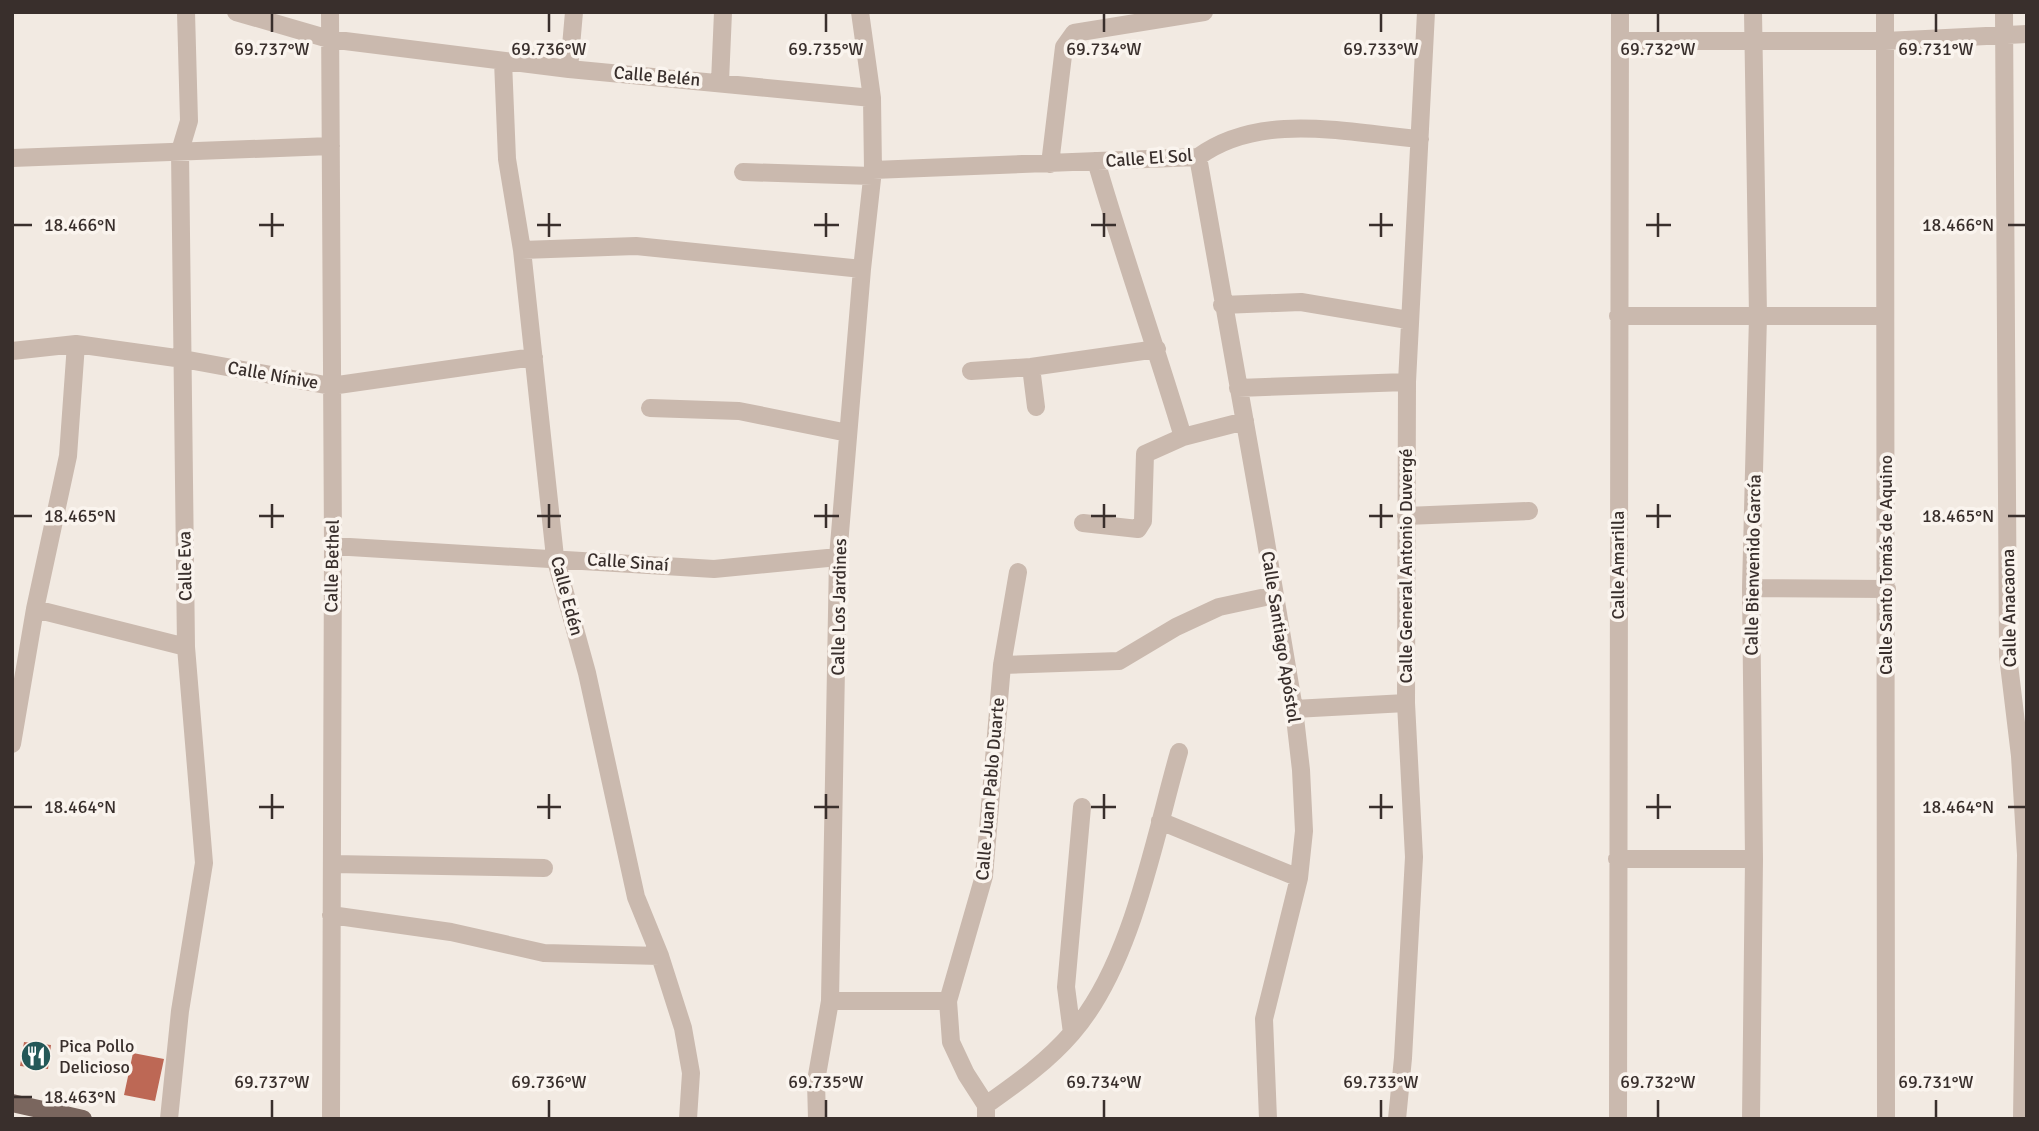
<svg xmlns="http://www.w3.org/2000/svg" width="2039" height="1131" font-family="Signika,sans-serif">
<rect width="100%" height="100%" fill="#f2eae2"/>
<!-- building -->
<path fill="#bd6855" d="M 24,1042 L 51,1045 L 48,1069 L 20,1066 Z
M 133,1053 L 164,1059 L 155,1101 L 124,1095 Z"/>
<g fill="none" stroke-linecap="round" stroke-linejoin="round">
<!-- minor -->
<path stroke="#cab9ae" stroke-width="18" d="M 236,12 L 329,39 L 569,69 L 872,98
M 330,12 L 333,546 L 331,1119
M 1885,12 L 1886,1119
M 2004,12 L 2008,656 L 2020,756 L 2026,855 L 2022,1119
M 1620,41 L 1885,41 L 2027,34
M 503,61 L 507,159 L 522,250 L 555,557 L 587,673 L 636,897 L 660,956 L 683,1028 L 691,1073 L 688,1119
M 569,69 L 574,12
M 720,82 L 723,12
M 1198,157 L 1264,530 L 1294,709 L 1301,770 L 1304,831 L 1299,878 L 1264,1019 L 1268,1119
M 12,158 L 331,146
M 1096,161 C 1123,254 1155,344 1183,437
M 1050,164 L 1064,47 L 1074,33 L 1204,12
M 873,170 L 1198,157 C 1261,111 1347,133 1420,139
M 743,172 L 872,176
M 522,250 L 636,246 L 862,269
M 1222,305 L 1301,302 L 1408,320
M 1618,316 L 1884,316
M 12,351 L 76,344 L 183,359 L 331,386 L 534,357
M 1031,367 L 1036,407
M 971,371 L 1031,367 L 1157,349
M 1238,388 L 1407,382
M 650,408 L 739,411 L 848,433
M 1406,516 L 1529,511
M 1083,523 L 1138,529 L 1143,521 L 1145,454 L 1183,437 L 1245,421
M 333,546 L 714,569 L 838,557
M 1751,588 L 1887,589
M 35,609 L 186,647
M 1002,665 L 1119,661 L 1176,627 L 1219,607 L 1275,595
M 1294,709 L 1406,703
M 12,744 L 35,609 L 68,456 L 76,344
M 1160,821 L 1299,878
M 1617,859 L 1754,859
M 333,864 L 544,868
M 331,915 L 451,932 L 544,953 L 660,956
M 830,1001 L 948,1001
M 1072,1033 L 1066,987 L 1082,807
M 986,1105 C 1017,1083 1047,1062 1072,1033 C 1132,965 1154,839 1179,752
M 169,1119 L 180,1011 L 204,863 L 186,647 L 180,151 L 189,121 L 186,12
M 817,1119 L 816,1081 L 830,1001 L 838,557 L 862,269 L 873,170 L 872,98 L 860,12
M 986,1119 L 986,1105 L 966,1074 L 951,1042 L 948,1001 L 984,876 L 1002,665 L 1018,572
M 1397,1119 L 1403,1058 L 1414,857 L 1406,703 L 1407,382 L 1426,12
M 1618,1119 L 1620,12
M 1751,1119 L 1754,859 L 1751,588 L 1758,316 L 1753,12"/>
<!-- major -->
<path stroke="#7a665e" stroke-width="18" d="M 12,1103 L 83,1119"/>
</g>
<!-- ticks -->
<path fill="none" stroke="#392f2c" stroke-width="2.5" d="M 272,14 L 272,32M 549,14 L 549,32M 826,14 L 826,32M 1104,14 L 1104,32M 1381,14 L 1381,32M 1658,14 L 1658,32M 1936,14 L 1936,32M 272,213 L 272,237M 549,213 L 549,237M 826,213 L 826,237M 1104,213 L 1104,237M 1381,213 L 1381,237M 1658,213 L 1658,237M 14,225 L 32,225M 259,225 L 284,225M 537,225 L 561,225M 814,225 L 839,225M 1091,225 L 1116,225M 1369,225 L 1393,225M 1646,225 L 1671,225M 2008,225 L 2025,225M 272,504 L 272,528M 549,504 L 549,528M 826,504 L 826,528M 1104,504 L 1104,528M 1381,504 L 1381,528M 1658,504 L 1658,528M 14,516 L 32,516M 259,516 L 284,516M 537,516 L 561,516M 814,516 L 839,516M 1091,516 L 1116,516M 1369,516 L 1393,516M 1646,516 L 1671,516M 2008,516 L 2025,516M 272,794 L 272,819M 549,794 L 549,819M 826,794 L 826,819M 1104,794 L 1104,819M 1381,794 L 1381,819M 1658,794 L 1658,819M 14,807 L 32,807M 259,807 L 284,807M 537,807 L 561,807M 814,807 L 839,807M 1091,807 L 1116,807M 1369,807 L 1393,807M 1646,807 L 1671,807M 2008,807 L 2025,807M 14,1097 L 32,1097M 272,1100 L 272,1117M 549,1100 L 549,1117M 826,1100 L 826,1117M 1104,1100 L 1104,1117M 1381,1100 L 1381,1117M 1658,1100 L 1658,1117M 1936,1100 L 1936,1117"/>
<!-- icons -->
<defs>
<g id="restaurant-disc" transform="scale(1.575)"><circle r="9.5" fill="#245858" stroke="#faf4ee"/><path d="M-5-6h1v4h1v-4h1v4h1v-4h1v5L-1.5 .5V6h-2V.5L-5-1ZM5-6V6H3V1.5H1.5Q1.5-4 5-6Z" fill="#fff"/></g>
</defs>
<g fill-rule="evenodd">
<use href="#restaurant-disc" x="36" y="1056"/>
</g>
<g text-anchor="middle" stroke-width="7" stroke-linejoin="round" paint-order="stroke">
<!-- street labels -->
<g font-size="18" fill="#392f2c" stroke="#faf4ee">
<text transform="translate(657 76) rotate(5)" y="6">Calle Belén</text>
<text transform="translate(1149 158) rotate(-4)" y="6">Calle El Sol</text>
<text transform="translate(273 375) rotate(10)" y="6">Calle Nínive</text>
<text transform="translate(628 562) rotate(4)" y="6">Calle Sinaí</text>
<text transform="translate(1618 565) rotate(-90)" y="6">Calle Amarilla</text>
<text transform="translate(1753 565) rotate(-89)" y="6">Calle Bienvenido García</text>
<text transform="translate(1886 565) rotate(-90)" y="6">Calle Santo Tomás de Aquino</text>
<text transform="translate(185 566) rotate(-91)" y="6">Calle Eva</text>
<text transform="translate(332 566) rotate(-89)" y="6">Calle Bethel</text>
<text transform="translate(1406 566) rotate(-90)" y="6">Calle General Antonio Duvergé</text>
<text transform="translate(567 596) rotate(75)" y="6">Calle Edén</text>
<text transform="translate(839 607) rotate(-89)" y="6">Calle Los Jardines</text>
<text transform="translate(2009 608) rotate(-91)" y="6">Calle Anacaona</text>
<text transform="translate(1281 637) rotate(81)" y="6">Calle Santiago Apóstol</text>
<text transform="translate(990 789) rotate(-85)" y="6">Calle Juan Pablo Duarte</text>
</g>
<!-- poi labels -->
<g font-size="18" fill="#392f2c" stroke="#faf4ee" text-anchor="start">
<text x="59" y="1052">Pica Pollo<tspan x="59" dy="21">Delicioso</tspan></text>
</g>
</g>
<g font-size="18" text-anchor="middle" fill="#392f2c" stroke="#faf4ee" stroke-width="7" stroke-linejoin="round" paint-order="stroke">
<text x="272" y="55">69.737°W</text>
<text x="549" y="55">69.736°W</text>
<text x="826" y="55">69.735°W</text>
<text x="1104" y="55">69.734°W</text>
<text x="1381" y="55">69.733°W</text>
<text x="1658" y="55">69.732°W</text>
<text x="1936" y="55">69.731°W</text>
<text x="80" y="231">18.466°N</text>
<text x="1958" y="231">18.466°N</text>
<text x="80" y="522">18.465°N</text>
<text x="1958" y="522">18.465°N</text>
<text x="80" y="813">18.464°N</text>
<text x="1958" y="813">18.464°N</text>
<text x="272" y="1088">69.737°W</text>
<text x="549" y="1088">69.736°W</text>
<text x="826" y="1088">69.735°W</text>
<text x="1104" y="1088">69.734°W</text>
<text x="1381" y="1088">69.733°W</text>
<text x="1658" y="1088">69.732°W</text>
<text x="1936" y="1088">69.731°W</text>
<text x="80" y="1103">18.463°N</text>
</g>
<!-- border -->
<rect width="2039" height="1131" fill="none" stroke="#392f2c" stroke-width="28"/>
</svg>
